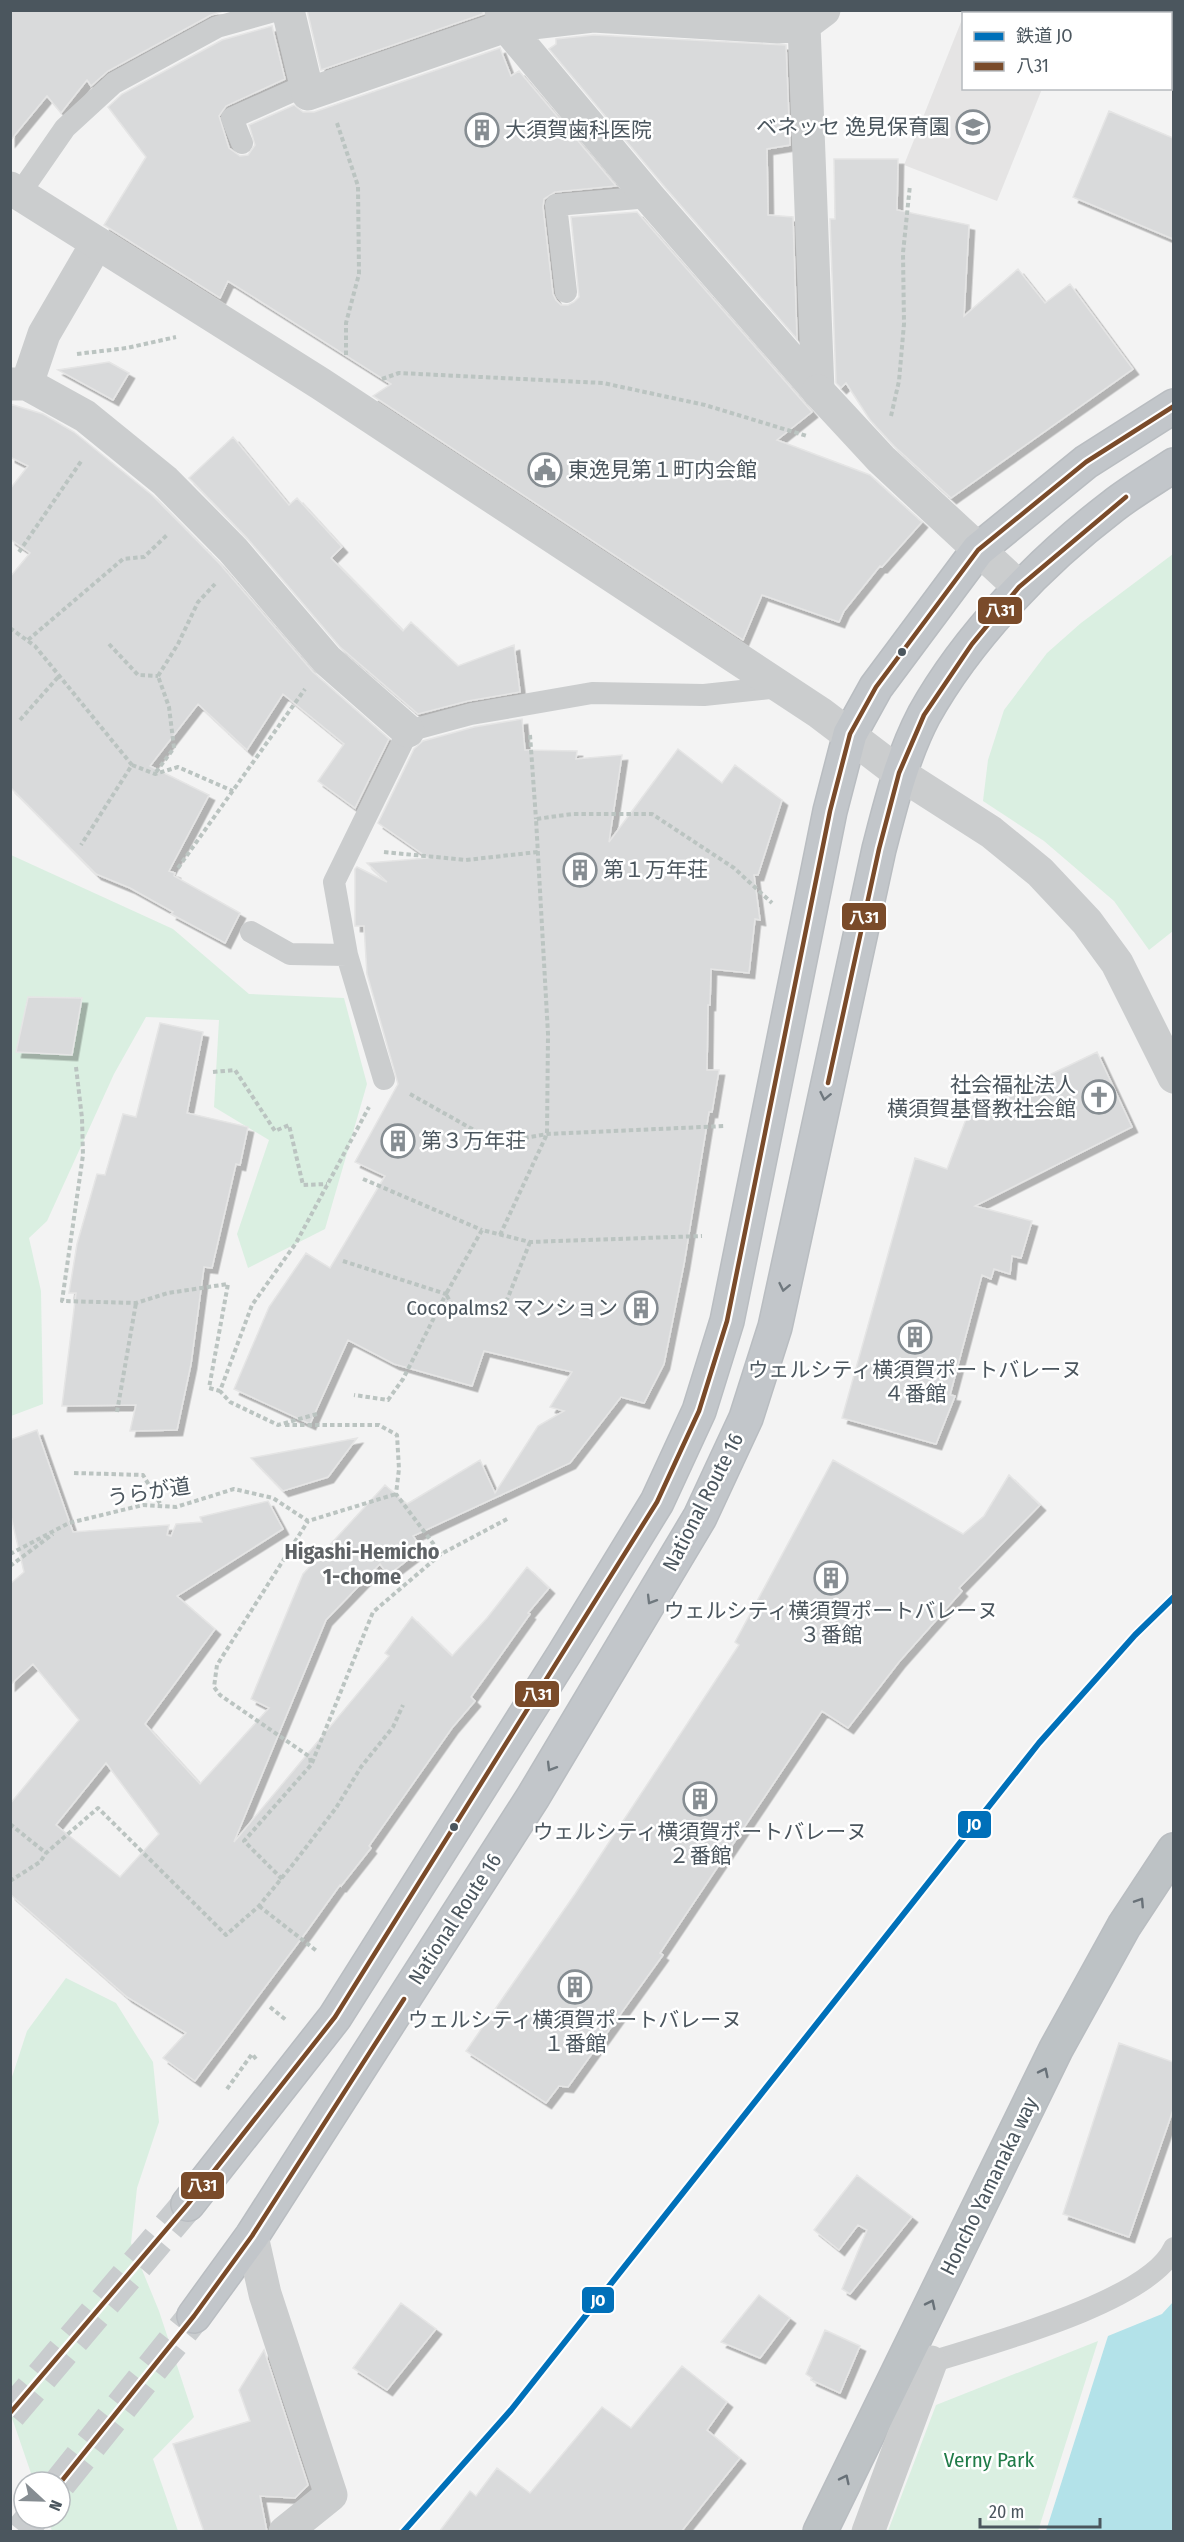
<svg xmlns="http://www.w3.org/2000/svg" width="1184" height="2542" font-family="'Fira Sans Condensed','Noto Sans JP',sans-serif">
<defs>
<filter id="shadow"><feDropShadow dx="5.5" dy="5.5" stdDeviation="0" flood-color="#0004"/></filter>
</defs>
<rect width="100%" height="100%" fill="#f3f3f3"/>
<!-- education -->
<path fill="#e5e4e4" d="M 963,17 L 964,88 L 1042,89 L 997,201 L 904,165 Z"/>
<!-- green -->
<path fill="#daefe1" d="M 1173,554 L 1173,931 L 1149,950 L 1114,901 L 1044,841 L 983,801 L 988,760 L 1004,710 L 1047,653 L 1081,623 Z
M 11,855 L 173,929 L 249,994 L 344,998 L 367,1084 L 325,1229 L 248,1268 L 237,1234 L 269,1140 L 214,1107 L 219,1020 L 146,1017 L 114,1074 L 47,1221 L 29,1238 L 41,1291 L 43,1404 L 11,1416 Z
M 66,1978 L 116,2003 L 153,2062 L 159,2122 L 137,2188 L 131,2243 L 159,2311 L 194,2417 L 153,2459 L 178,2531 L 52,2531 L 47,2518 L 60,2518 L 60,2482 L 34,2482 L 11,2415 L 11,2080 L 27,2031 Z
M 1098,2341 L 1038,2531 L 888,2531 L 936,2405 Z"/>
<!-- water -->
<path fill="#b3e2e9" d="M 1173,2302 L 1173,2531 L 1046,2531 L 1108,2336 L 1162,2314 Z"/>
<!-- building -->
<path fill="#d9dadb" stroke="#e5e5e5" stroke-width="1.5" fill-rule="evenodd" filter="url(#shadow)" d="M 10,10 L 226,10 L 211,15 L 108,71 L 91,86 L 87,80 L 61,113 L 47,96 L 10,141 Z
M 307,10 L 483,10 L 483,14 L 321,70 Z
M 272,26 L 285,79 L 226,106 L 219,116 L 229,148 L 240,156 L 248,155 L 255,145 L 249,125 L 294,105 L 303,112 L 314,112 L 500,48 L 511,76 L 519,71 L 616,186 L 555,192 L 544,199 L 543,207 L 553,294 L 556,300 L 561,305 L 568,305 L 574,302 L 579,297 L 571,217 L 637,212 L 812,412 L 777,440 L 870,475 L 922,522 L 882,567 L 880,566 L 844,611 L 839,622 L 762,595 L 743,640 L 373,396 L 391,384 L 228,281 L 220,298 L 104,225 L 146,157 L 108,107 L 122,94 L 222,40 Z
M 594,35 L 786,45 L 790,145 L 767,149 L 768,215 L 793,217 L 797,339 L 663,185 L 549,49 L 556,44 L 556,39 Z
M 1109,111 L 1173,138 L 1173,239 L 1073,197 Z
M 834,159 L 898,159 L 897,210 L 969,225 L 964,316 L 1018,269 L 1045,303 L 1070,284 L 1133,369 L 951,498 L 894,446 L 870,420 L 846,383 L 841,388 L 836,383 L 830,219 L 835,219 Z
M 109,362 L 129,373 L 113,400 L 58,370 Z
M 10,404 L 43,414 L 74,432 L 152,495 L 219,563 L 313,672 L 389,739 L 355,808 L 318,781 L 344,744 L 283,694 L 247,750 L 198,704 L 150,766 L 209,795 L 169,871 L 175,873 L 174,876 L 240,913 L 225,943 L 171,914 L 173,912 L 130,888 L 96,874 L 10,787 L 10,577 L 30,553 L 10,539 L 10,489 L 28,466 L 10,457 Z
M 233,437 L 289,505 L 297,498 L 342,547 L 331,558 L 403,631 L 411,622 L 458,666 L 514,645 L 520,692 L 468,701 L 418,714 L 340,647 L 247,538 L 189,478 Z
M 522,719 L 525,750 L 577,751 L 576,759 L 622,755 L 609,842 L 678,749 L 722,783 L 735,765 L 782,800 L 758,875 L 754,875 L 760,920 L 755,919 L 749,973 L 711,969 L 710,1005 L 708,1005 L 707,1070 L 719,1070 L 712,1112 L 709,1112 L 684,1264 L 664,1364 L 644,1403 L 621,1397 L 570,1463 L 413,1536 L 422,1549 L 388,1575 L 380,1564 L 326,1620 L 234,1842 L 389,1656 L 385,1653 L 412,1617 L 452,1656 L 487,1618 L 527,1567 L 549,1588 L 528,1613 L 530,1614 L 471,1697 L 475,1701 L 452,1728 L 369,1846 L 371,1848 L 341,1886 L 340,1885 L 307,1931 L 195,2081 L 163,2058 L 186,2033 L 127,1997 L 10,1894 L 10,1804 L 79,1720 L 33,1664 L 10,1685 L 10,1584 L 24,1572 L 10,1512 L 10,1440 L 37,1430 L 73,1532 L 169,1525 L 167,1535 L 171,1536 L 176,1524 L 202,1522 L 200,1517 L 268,1501 L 283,1529 L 177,1596 L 215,1629 L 145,1724 L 200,1784 L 269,1708 L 251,1699 L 303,1574 L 385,1485 L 407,1504 L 480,1460 L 495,1493 L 538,1426 L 564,1411 L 550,1407 L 572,1372 L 484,1351 L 472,1386 L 394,1364 L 348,1340 L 310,1424 L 234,1389 L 269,1307 L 306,1253 L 330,1268 L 385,1176 L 355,1162 L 398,1084 L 367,974 L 364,926 L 355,926 L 355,869 L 357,867 L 387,882 L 367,863 L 428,858 L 378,823 L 414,749 L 423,741 L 474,727 ZM 106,1763 L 159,1834 L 120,1877 L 56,1825 Z
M 28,997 L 82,998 L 72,1055 L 16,1052 Z
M 160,1023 L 203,1032 L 187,1113 L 248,1127 L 240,1165 L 236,1164 L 212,1268 L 204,1267 L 191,1364 L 177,1430 L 130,1431 L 136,1405 L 62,1406 L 76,1293 L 69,1293 L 77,1244 L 97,1174 L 105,1175 L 123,1114 L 136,1117 Z
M 1097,1052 L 1132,1127 L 975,1206 L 1032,1221 L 1021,1258 L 1012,1256 L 1010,1274 L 994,1269 L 991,1279 L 982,1275 L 950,1395 L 955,1396 L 936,1444 L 842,1418 L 915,1158 L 947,1169 L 968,1114 Z
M 357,1438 L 328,1477 L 283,1491 L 251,1458 Z
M 833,1460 L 963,1534 L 984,1516 L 1009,1475 L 1040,1505 L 959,1588 L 962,1591 L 899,1662 L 848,1728 L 822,1711 L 660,1953 L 663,1955 L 568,2087 L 559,2086 L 546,2103 L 466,2051 L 575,1894 L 739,1645 L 735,1642 Z
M 1119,2043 L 1173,2062 L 1173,2110 L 1129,2237 L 1063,2214 Z
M 857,2175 L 912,2217 L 850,2294 L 842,2289 L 867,2230 L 858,2225 L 839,2250 L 814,2230 Z
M 759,2295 L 790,2318 L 760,2358 L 721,2342 Z
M 401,2303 L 436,2329 L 387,2390 L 353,2368 Z
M 825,2330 L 860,2346 L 840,2393 L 811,2380 L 812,2378 L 806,2374 Z
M 264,2350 L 308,2485 L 295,2498 L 260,2496 L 267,2532 L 204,2532 L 173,2444 L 250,2421 L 239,2390 Z
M 682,2366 L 727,2402 L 707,2430 L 740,2458 L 681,2532 L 439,2532 L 470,2491 L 476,2496 L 497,2468 L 530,2493 L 602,2407 L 631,2428 Z"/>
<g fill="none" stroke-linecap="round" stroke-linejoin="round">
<!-- trunk-tunnel -->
<path stroke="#c9ccce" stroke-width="33" stroke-dasharray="33 16" stroke-linecap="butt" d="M 10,2414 L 188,2204
M 60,2483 L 194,2316
M 21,2532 L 32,2518"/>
<!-- trunk casing -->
<g stroke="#b9bdc1" stroke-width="36">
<path id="trunk" d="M 188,2204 L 335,2017 L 564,1654 L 657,1502 L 699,1411 L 727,1321 L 830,811 L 850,734 L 876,687 L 978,550 L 1086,462 L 1174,406
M 194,2316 L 252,2236 L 533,1797 L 700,1517 L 746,1418 L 775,1327 L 879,849 C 891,803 902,757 924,715 C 968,636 1041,561 1113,506 C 1132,491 1153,479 1174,465"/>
</g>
<!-- motorway casing -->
<g stroke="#b9bdc1" stroke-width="36">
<path id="motorway" d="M 820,2532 L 1056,2049 L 1124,1926 L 1174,1850"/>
</g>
<!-- path -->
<path stroke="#bbc4c1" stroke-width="4" stroke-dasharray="4.5 3" stroke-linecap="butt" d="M 980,10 L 987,14
M 1085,10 L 1086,14
M 1170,48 L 1174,52
M 1170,58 L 1174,59
M 337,123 L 358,186 L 359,274 L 346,323 L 346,356
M 77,354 L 127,348 L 176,337
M 382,379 L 399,373 L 603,383 L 705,405 L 807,436
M 891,416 L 899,381 L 904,324 L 903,253 L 910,185
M 19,552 L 82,460
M 10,628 L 35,646 L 132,765 L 81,845
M 28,640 L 123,559 L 144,557 L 167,535
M 109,644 L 138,675 L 158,676
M 158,676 L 178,644 L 198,602 L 215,584
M 20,720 L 59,676
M 530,735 L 536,819
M 132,765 L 155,774 L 178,767 L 233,791
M 156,772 L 174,748 L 169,707 L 158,676
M 384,852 L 466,860 L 538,852
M 178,868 L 305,689
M 76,1067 L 82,1118 L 83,1155 L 62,1301 L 136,1303 L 168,1293 L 228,1284 L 209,1388 L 220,1391
M 213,1072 L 235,1070 L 275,1131 L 289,1125 L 303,1185 L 327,1184
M 410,1094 L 497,1143 L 547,1134 L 725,1126
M 363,1179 L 482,1230
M 500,1235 L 547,1134 L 548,1034 L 536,819 L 572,814 L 652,814 L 734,868 L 772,903
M 530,1242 L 501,1315 L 452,1305 L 446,1294 L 482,1230 L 530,1242 L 702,1236
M 343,1261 L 446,1294 L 403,1379 L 388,1400 L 354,1395
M 117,1412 L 136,1303
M 317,1414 L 278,1425 L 230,1402 L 220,1391 L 252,1305 L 296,1243 L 369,1107
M 285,1425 L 379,1425 L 397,1435 L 399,1469 L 396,1494 L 441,1554
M 74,1473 L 143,1475 L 161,1505
M 10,1554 L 69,1523 L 143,1505 L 176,1507 L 234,1489 L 273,1498 L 308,1521 L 396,1494
M 10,1566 L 53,1534
M 312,1763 L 373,1612 L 441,1554 L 509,1518
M 10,1824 L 46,1853
M 282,1879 L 244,1841 L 311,1765 L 310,1757 L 220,1695 L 214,1687 L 217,1665 L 308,1521
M 10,1881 L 40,1862 L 46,1853 L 98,1808 L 226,1935 L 259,1906 L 294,1863 L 336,1808 L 361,1767 L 393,1727 L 403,1705
M 259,1906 L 318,1952
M 270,2007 L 286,2020
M 227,2089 L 252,2054 L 256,2059"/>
<!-- service -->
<path stroke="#cbcdce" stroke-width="22" d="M 242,143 L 232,118 L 306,85
M 20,193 L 65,128 L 114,83 L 217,27 L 278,10
M 566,292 L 556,205 L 649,197
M 251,932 L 290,954 L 347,955
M 384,1079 L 347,955 L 334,882 L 408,731 L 471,714 L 592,693 L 704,695 L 779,687
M 931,2362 C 988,2344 1149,2302 1174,2248"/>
<!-- minor -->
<path stroke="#cbcdce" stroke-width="33" d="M 288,10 L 308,94 L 506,26 L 593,16 L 778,27 L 804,25 L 824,10
M 501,11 L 506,26 L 649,197 L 818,391
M 804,25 L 818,391
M 10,384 L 27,384 L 85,416 L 165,481 L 233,550 L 327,660 L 408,731
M 27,384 L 44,334 L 97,243
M 252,2236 L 265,2294 L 331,2495 L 285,2532"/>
<!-- tertiary -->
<path stroke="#cbcdce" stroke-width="33" d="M 10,188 L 321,384 L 820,713 L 899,773 L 991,832 L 1040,872 L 1087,922 L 1117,963 L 1174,1077
M 818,391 L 881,459 L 1019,587
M 868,2532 L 931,2362"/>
<!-- trunk -->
<use href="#trunk" stroke="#c2c6ca" stroke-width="33"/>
<!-- motorway -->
<use href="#motorway" stroke="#bdc2c5" stroke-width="33"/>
<!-- bus-1 casing -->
<g stroke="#fff" stroke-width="9">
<path id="bus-1" d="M 828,1083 L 879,849 L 899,773 L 924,715 L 972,644 L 1019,587 L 1126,497
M 10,2413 L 188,2204 L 335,2017 L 657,1502 L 699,1411 L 727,1321 L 830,811 L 850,734 L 876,687 L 978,550 L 1086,462 L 1174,406
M 60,2483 L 194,2316 L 252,2236 L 404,1999"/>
</g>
<!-- bus-1 -->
<use href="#bus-1" stroke="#7a4b2a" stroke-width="4.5"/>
<!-- rail-1 casing -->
<g stroke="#fff" stroke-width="10">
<path id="rail-1" d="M 403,2532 L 511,2410 L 1039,1743 L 1135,1635 L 1174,1597"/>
</g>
<!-- rail-1 -->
<use href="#rail-1" stroke="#0070b9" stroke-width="6"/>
</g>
<!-- one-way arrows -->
<defs><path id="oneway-chevron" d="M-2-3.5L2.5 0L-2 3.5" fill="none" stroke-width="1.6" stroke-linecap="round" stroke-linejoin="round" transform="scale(1.5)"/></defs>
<g stroke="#6f787e">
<use href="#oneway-chevron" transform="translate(825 1096) rotate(102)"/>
<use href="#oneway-chevron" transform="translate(784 1287) rotate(102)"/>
<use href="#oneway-chevron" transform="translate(651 1600) rotate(121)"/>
<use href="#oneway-chevron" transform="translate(551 1767) rotate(121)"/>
</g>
<g stroke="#687178">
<use href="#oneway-chevron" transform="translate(1140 1902) rotate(-57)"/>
<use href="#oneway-chevron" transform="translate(1044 2072) rotate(-64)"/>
<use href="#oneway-chevron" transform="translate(931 2304) rotate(-64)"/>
<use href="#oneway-chevron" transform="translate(845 2479) rotate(-64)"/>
</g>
<!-- icons -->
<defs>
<g id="school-ring" transform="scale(1.725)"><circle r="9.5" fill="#fff" stroke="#868d92" stroke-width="1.5"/><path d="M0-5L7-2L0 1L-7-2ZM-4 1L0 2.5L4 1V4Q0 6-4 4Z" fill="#868d92"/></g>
<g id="building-ring" transform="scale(1.725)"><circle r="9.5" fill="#fff" stroke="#868d92" stroke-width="1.5"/><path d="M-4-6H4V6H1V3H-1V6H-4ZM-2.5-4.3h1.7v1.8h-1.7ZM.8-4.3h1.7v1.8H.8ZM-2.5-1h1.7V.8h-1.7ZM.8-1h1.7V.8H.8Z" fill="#868d92"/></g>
<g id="civic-ring" transform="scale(1.725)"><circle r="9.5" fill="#fff" stroke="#868d92" stroke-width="1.5"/><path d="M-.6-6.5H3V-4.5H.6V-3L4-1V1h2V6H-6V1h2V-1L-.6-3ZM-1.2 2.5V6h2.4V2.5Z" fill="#868d92"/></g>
<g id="church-ring" transform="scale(1.725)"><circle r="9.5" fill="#fff" stroke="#868d92" stroke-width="1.5"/><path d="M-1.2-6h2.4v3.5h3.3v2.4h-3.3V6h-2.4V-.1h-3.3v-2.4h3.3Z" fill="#868d92"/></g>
</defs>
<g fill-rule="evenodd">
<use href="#school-ring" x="973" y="127"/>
<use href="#building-ring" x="482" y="130"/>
<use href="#civic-ring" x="545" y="470"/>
<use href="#building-ring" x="580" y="870"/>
<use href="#church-ring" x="1099" y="1097"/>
<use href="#building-ring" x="398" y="1141"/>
<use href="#building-ring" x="641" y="1308"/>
<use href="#building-ring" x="915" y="1337"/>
<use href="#building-ring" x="831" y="1578"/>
<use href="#building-ring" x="700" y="1799"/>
<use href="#building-ring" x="575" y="1987"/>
</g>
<!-- markers -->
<g fill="#4b565e" stroke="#fff" stroke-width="2">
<circle cx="902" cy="652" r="5"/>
<circle cx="454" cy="1827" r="5"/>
</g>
<g text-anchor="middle" stroke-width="5" stroke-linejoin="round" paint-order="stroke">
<!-- poi labels -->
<g font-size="21" fill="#4b565e" stroke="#fff" text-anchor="start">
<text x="950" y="134" text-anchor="end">ベネッセ 逸見保育園</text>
<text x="505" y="137">大須賀歯科医院</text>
<text x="568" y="477">東逸見第１町内会館</text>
<text x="603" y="877">第１万年荘</text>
<text x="1076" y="1092" text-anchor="end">社会福祉法人<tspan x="1076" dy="24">横須賀基督教社会館</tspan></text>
<text x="421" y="1148">第３万年荘</text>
<text x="618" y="1315" text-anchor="end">Cocopalms2 マンション</text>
<text x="915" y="1377" text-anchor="middle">ウェルシティ横須賀ポートバレーヌ<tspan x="915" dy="24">４番館</tspan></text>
<text x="831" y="1618" text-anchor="middle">ウェルシティ横須賀ポートバレーヌ<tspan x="831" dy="24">３番館</tspan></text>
<text x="700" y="1839" text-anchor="middle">ウェルシティ横須賀ポートバレーヌ<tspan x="700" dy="24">２番館</tspan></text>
<text x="575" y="2027" text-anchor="middle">ウェルシティ横須賀ポートバレーヌ<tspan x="575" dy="24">１番館</tspan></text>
</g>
<!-- street labels -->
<g font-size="21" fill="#4b565e" stroke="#fff">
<text transform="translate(149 1492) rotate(-9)" y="7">うらが道</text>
<text transform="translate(703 1502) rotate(-63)" y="7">National Route 16</text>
<text transform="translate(455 1919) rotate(-57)" y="7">National Route 16</text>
<text transform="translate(989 2186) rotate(-64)" y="7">Honcho Yamanaka way</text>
</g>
<!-- park labels -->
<g font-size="21" fill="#207b48" stroke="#fff">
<text x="989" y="2467">Verny Park</text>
</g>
<!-- neighbourhood labels -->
<g font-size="22" font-weight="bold" fill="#5f6366" stroke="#fff">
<text x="362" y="1559">Higashi-Hemicho<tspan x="362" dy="25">1-chome</tspan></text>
</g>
</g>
<g stroke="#fff" stroke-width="2">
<rect x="977" y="596" width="46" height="29" rx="6" fill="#7a4b2a"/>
<rect x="841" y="902" width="46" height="29" rx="6" fill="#7a4b2a"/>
<rect x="514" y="1680" width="46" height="28" rx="6" fill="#7a4b2a"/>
<rect x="957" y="1810" width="35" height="29" rx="6" fill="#0070b9"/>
<rect x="180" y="2171" width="45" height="29" rx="6" fill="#7a4b2a"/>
<rect x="581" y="2286" width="34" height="28" rx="6" fill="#0070b9"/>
</g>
<g font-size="16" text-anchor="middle" font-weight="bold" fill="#fff">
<text x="1000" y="616">八31</text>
<text x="864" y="923">八31</text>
<text x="537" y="1700">八31</text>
<text x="974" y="1830">JO</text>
<text x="202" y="2191">八31</text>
<text x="598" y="2306">JO</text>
</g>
<!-- border -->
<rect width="1184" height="2542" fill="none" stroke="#4b565e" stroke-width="24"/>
<!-- legend -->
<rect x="962" y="12" width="210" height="78" fill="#ffffff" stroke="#b7bbbf" stroke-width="1.5"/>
<rect x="974" y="32" width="30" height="9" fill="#0070b9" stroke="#b7bbbf" stroke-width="1.5"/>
<text x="1016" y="42" font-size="18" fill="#4b565e">鉄道 JO</text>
<rect x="974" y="62" width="30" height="9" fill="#7a4b2a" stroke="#b7bbbf" stroke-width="1.5"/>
<text x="1016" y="72" font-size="18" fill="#4b565e">八31</text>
<!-- north arrow -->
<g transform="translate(42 2500) rotate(112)"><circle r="28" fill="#ffffff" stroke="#b7bbbf" stroke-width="1.5"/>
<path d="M0-4.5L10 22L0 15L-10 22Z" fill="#868d92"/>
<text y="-9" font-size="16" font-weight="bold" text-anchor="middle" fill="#4b565e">N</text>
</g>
<!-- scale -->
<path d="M980 2518v9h120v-9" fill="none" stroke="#4b565e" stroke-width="3"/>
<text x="989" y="2518" font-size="18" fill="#4b565e" stroke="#ffffff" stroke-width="4.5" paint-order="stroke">20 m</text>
</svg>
